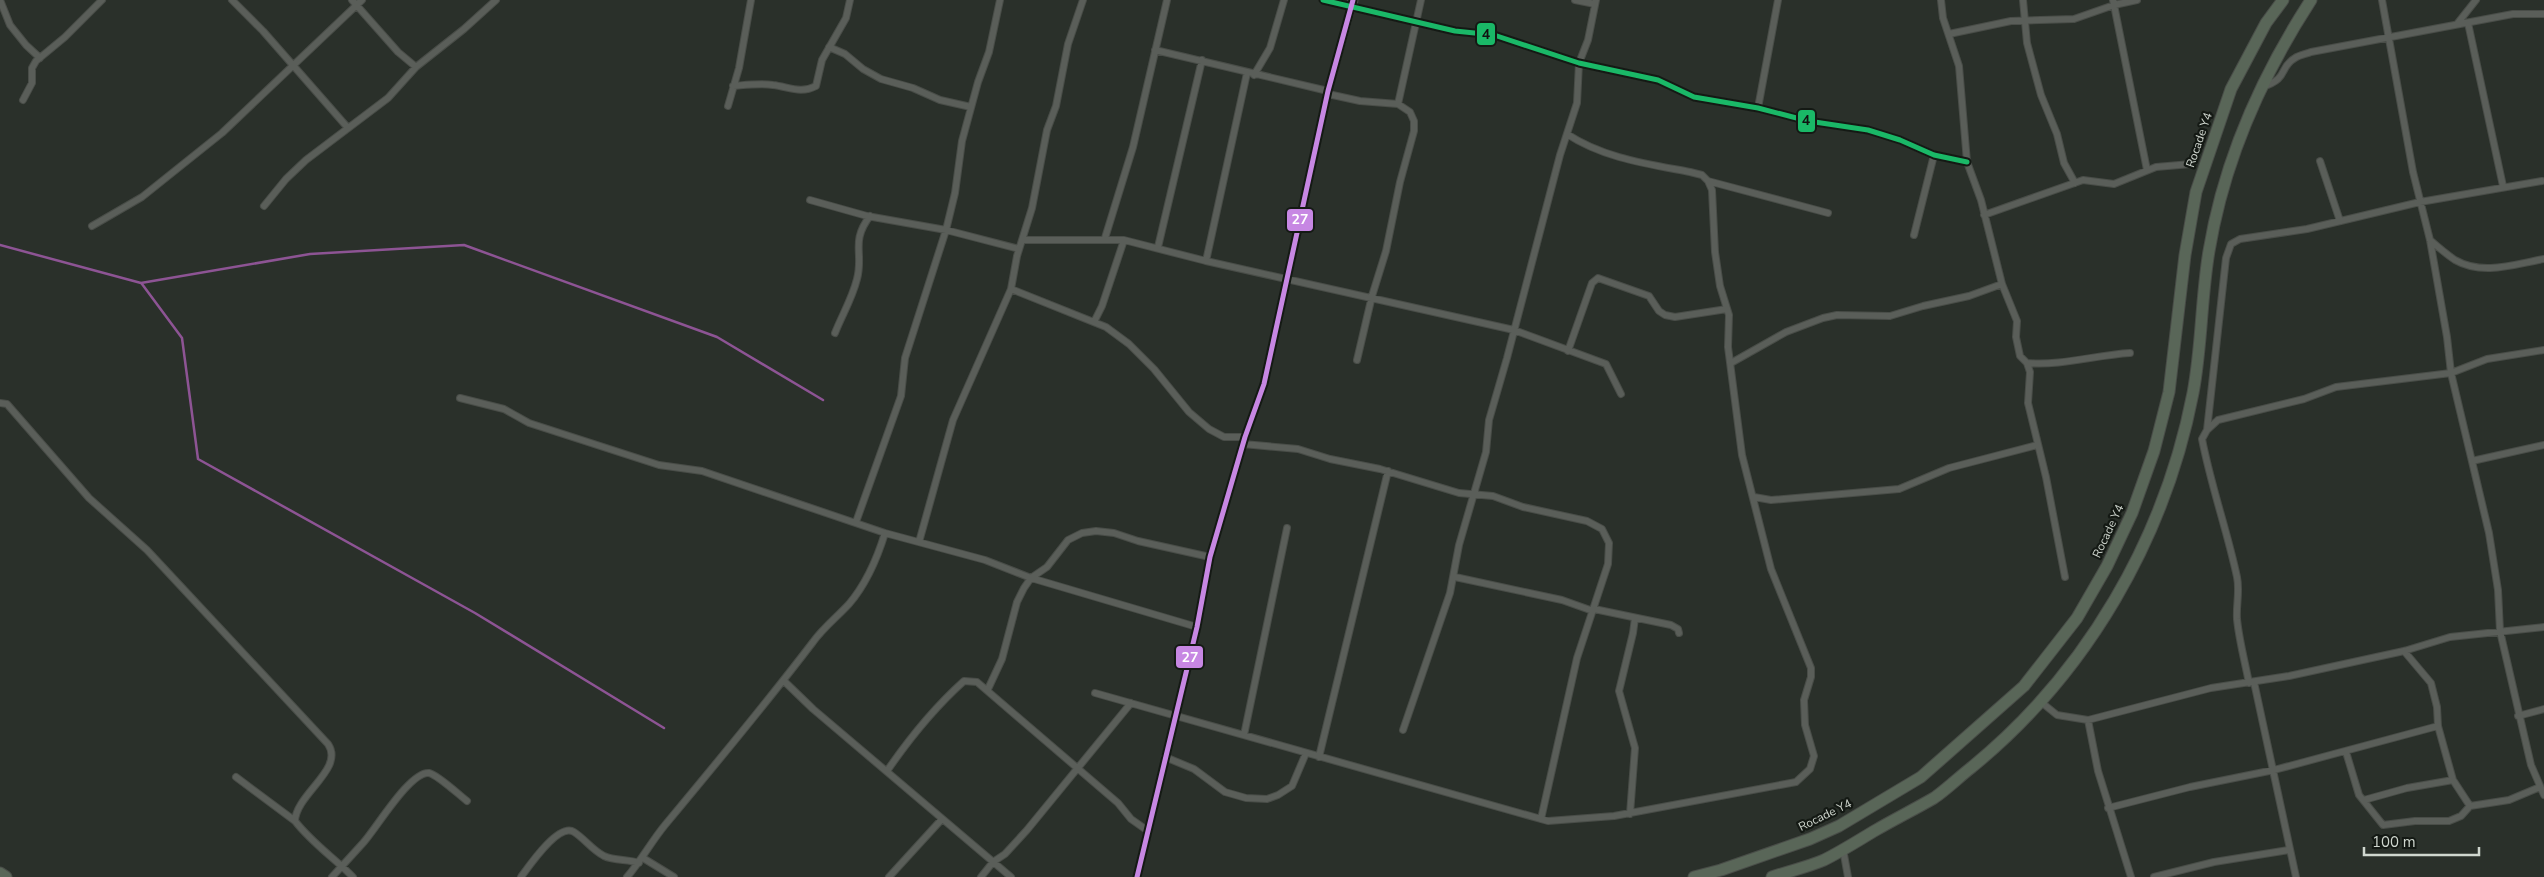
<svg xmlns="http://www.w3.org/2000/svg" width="2544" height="877" font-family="'Nunito Sans',sans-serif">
<rect width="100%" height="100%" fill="#2a302a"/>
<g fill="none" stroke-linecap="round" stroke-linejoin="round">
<!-- stream -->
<path stroke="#8d5494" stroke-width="2.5" d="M 0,245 L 141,283 L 310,254 L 464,245 L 717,337 L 823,400
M 142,284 L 182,338 L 198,459 L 475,613 L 664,728"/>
<!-- street casing -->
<g stroke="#494d48" stroke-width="8">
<path id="street" d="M 0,0 L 10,25 L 26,45 L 40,58
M 232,0 L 263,31 L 348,128
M 352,0 L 398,52 L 416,67
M 1323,0 L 1455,31 L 1494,35 L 1579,63 L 1658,80 L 1694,97 L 1758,108 L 1808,121 L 1868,130 L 1900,140 L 1934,155 L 1967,162
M 1575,0 L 1595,4
M 1941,0 L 1943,18 L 1959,66 L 1967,162 L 1981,200 L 2002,284 L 2017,321 L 2016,337 L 2020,356 L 2027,363 L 2030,372 L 2028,403 L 2046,477 L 2065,577
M 2023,0 L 2027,43 L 2041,95 L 2057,134 L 2064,163 L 2075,183
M 2113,0 L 2147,170
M 2382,0 L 2413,172 L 2430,240 L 2447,337 L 2451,373 L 2489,533 L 2498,590 L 2500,631 L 2531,765 L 2544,795
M 2468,23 L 2503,186
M 2457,24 L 2476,0
M 1949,34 L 2011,21 L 2074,19 L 2114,5 L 2137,0
M 829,47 L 845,54 L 863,69 L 881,79 L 913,88 L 940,100 L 971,107
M 1155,50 L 1328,91
M 1254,75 L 1270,48 L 1284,0
M 733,86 C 746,85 760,83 773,85 C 789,87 801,94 816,86 L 822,60 L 846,18 L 850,0
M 2262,87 C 2290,78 2278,68 2295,58 C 2299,55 2306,54 2311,52 L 2513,14 L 2544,14
M 1328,94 L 1360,101 L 1398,104 L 1410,112 L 1414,121 L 1414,131 L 1400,182 L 1386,251 L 1372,296 L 1357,360
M 23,100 L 32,83 L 32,68 L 36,61 L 65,37 L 102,0
M 1398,104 L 1421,0
M 728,106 L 739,68 L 751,0
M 1758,108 L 1778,0
M 1567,134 C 1603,158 1648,164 1690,172 L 1702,175 L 1708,181 L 1828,213
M 2320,161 L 2340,221
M 810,200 L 867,216 L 946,230 L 1019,249
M 264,206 L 286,179 L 306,160 L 388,98 L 416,67 L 464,29 L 496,0
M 1984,215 L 2083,180 L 2114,184 L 2156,167 L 2191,164
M 92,226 L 142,197 L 222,133 L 362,0
M 1914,235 L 1934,155
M 1105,238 L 1133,147 L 1167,0
M 1023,240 L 1124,240 L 1206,261 L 1514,330 L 1606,364 L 1621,394
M 2430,240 C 2438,247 2446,254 2455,260 C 2483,276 2515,264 2544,259
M 1158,247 L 1202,60
M 1206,261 L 1247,73
M 1011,289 L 1106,327 L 1129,344 L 1154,369 L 1189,412 L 1209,429 L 1224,437 L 1245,437
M 1095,320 L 1102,306 L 1124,240
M 835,333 C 842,315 852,299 857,279 C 864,253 850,242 870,216
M 1568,351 L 1592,283 L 1598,278 L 1649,296 L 1659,311 L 1665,315 L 1675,317 L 1727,309
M 1731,363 L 1786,332 L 1823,318 L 1837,315 L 1890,316 L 1923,306 L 1969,296 L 2002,284
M 2027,363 C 2061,366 2096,355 2130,353
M 460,398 L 504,409 L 529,423 L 659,465 L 702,471 L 885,533 L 985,560 L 1031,578 L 1197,627
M 0,403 L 7,404 L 89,498 L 147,550 L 328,744 C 345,769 296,794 295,821 C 311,842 334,858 353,877
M 2207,430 L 2226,258 L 2231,244 L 2240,239 L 2307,229 L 2420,202 L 2542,181
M 1243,444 L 1298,449 L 1330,459 L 1380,469 L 1459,493 L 1493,496 L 1523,507 L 1587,521 L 1602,529 L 1609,543 L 1608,564 L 1577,658 L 1541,819
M 2472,461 L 2544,445
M 1754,497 L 1771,500 L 1899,489 L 1949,468 L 2037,445
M 856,522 L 901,396 L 905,358 L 946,230 L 955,193 L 962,141 L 978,82 L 989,52 L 1000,0
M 919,542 L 953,420 L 1011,289 L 1017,256 L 1032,208 L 1047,130 L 1056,106 L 1068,44 L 1083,0
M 1455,577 L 1562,600 L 1593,611
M 1594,609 L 1671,625 L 1678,629 L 1679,633
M 2404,651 L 2431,683 L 2437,707 L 2438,726 L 2453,780 L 2470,806
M 784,681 L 813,709 L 1011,877
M 2254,682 L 2296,877
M 2249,683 C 2245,662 2239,640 2237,619 C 2236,605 2240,591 2237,577 C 2227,530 2211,486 2202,439 L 2207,430 L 2218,420 L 2304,399 L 2336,387 L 2451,373 L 2487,359 L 2544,350
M 988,689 L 1002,659 L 1017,602 L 1024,588 L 1031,578 L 1047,567 L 1068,540 L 1082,533 L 1096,531 L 1114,533 L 1138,541 L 1210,557
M 1095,693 L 1548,821 L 1614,816 L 1796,782 L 1810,769 L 1814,756 L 1805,725 L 1804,700 L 1811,677 L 1811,668 L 1771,569 L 1742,455 L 1728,347 L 1729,315 L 1720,286 L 1715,252 L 1712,190 L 1708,181
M 2041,702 L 2057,715 L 2088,720 L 2211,688 L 2289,676 L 2404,651 L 2450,637 L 2544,627
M 2518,716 L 2544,709
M 2088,720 L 2098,771 L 2131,877
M 1403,730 L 1450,593 L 1459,545 L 1486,452 L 1489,420 L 1507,358 L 1560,155 L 1577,103 L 1579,63 L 1588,40 L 1596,0
M 1244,735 L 1287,528
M 2346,752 L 2359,795 L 2383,825 L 2415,821 L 2449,821 L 2461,816 L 2470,806 L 2509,800 L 2540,787
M 1165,757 L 1194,769 L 1225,792 L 1246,798 L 1267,799 L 1278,795 L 1292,786 L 1306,753
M 1319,757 L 1388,471
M 887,771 C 909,739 935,707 964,681 L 977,682 L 1118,803 L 1131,819 L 1148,831
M 236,777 L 295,821
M 2364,800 L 2407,788 L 2453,780
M 2108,808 L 2190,787 L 2274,770 L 2438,726
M 1630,814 L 1635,748 L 1619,691 L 1633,633 L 1635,618
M 1843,849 L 1848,877
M 643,858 L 674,877
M 332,877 C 342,866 353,854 363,843 C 376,829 410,771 429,773 C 438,775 459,795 467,801
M 521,877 C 529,866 559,822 574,832 C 585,839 592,850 604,856 C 615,861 628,859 639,863
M 627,877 C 641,861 651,842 665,825 C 715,765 765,705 813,642 C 823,628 837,617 849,604 C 867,583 877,559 885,533
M 889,877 L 942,819
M 981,877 L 993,862 L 1005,854 L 1027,830 L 1131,703
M 1137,877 L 1197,627 L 1210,557 L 1245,437 L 1264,384 L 1328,91 L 1352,6
M 2154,877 L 2214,862 L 2289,850"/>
</g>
<!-- secondary casing -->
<g stroke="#494d48" stroke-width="11">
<path id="secondary" d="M 1352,6 L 1353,0"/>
</g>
<!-- highway casing -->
<g stroke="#494d48" stroke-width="13">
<path id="highway" d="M 0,873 L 6,877
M 1694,877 L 1721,870 L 1810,839 L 1839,826 L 1921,777 L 2024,686 L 2077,618 L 2107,566 L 2132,513 L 2154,451 L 2169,392 L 2185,255 L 2196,192 L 2231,89 L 2266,23 L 2283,0
M 1772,877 C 1789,871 1808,867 1824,860 C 1842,851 1859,840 1876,830 C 1895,819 1915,809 1934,798 C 1947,789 1959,777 1972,767 C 2087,673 2165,538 2193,393 C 2202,346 2201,298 2209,251 C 2224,160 2261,77 2311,0"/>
</g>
<!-- street -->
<use href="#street" stroke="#5a5e59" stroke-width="6"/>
<!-- secondary -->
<use href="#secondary" stroke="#5a5e59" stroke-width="9"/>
<!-- highway -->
<use href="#highway" stroke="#596658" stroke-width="11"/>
<!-- bus-1 casing -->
<g stroke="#141914" stroke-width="9">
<path id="bus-1" d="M 1323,0 L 1455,31 L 1494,35 L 1579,63 L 1658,80 L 1694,97 L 1758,108 L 1808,121 L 1868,130 L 1900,140 L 1934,155 L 1967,162"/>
</g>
<!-- bus-2 casing -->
<g stroke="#141914" stroke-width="9">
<path id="bus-2" d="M 1137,877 L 1197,627 L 1210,557 L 1245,437 L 1264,384 L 1328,91 L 1353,0"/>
</g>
<!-- bus-1 -->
<use href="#bus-1" stroke="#1ab867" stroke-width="5"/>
<!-- bus-2 -->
<use href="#bus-2" stroke="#c787e3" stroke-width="5"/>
</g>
<g text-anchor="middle" stroke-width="4.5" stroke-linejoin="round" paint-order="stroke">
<!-- street labels -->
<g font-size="12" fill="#d0d7cf" stroke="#141914">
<text transform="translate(2199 140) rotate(-71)" y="4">Rocade Y4</text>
<text transform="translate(2108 531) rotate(-65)" y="4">Rocade Y4</text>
<text transform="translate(1825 815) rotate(-26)" y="4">Rocade Y4</text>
</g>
</g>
<g stroke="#141914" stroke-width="2">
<rect x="1476" y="22" width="20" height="24" rx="5" fill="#1ab867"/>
<rect x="1797" y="109" width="19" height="24" rx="5" fill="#1ab867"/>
<rect x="1286" y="208" width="28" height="24" rx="5" fill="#c787e3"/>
<rect x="1175" y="645" width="29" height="24" rx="5" fill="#c787e3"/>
</g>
<g font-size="14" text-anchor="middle" font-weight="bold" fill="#fff">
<text x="1300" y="224">27</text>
<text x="1190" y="662">27</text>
</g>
<g font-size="14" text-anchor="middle" font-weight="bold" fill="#111">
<text x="1486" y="39">4</text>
<text x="1806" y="125">4</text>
</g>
<!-- scale -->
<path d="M2364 847v8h115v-8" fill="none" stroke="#d0d7cf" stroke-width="2.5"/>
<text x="2372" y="847" font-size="15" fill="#d0d7cf" stroke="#141914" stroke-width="4" paint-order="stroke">100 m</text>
</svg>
